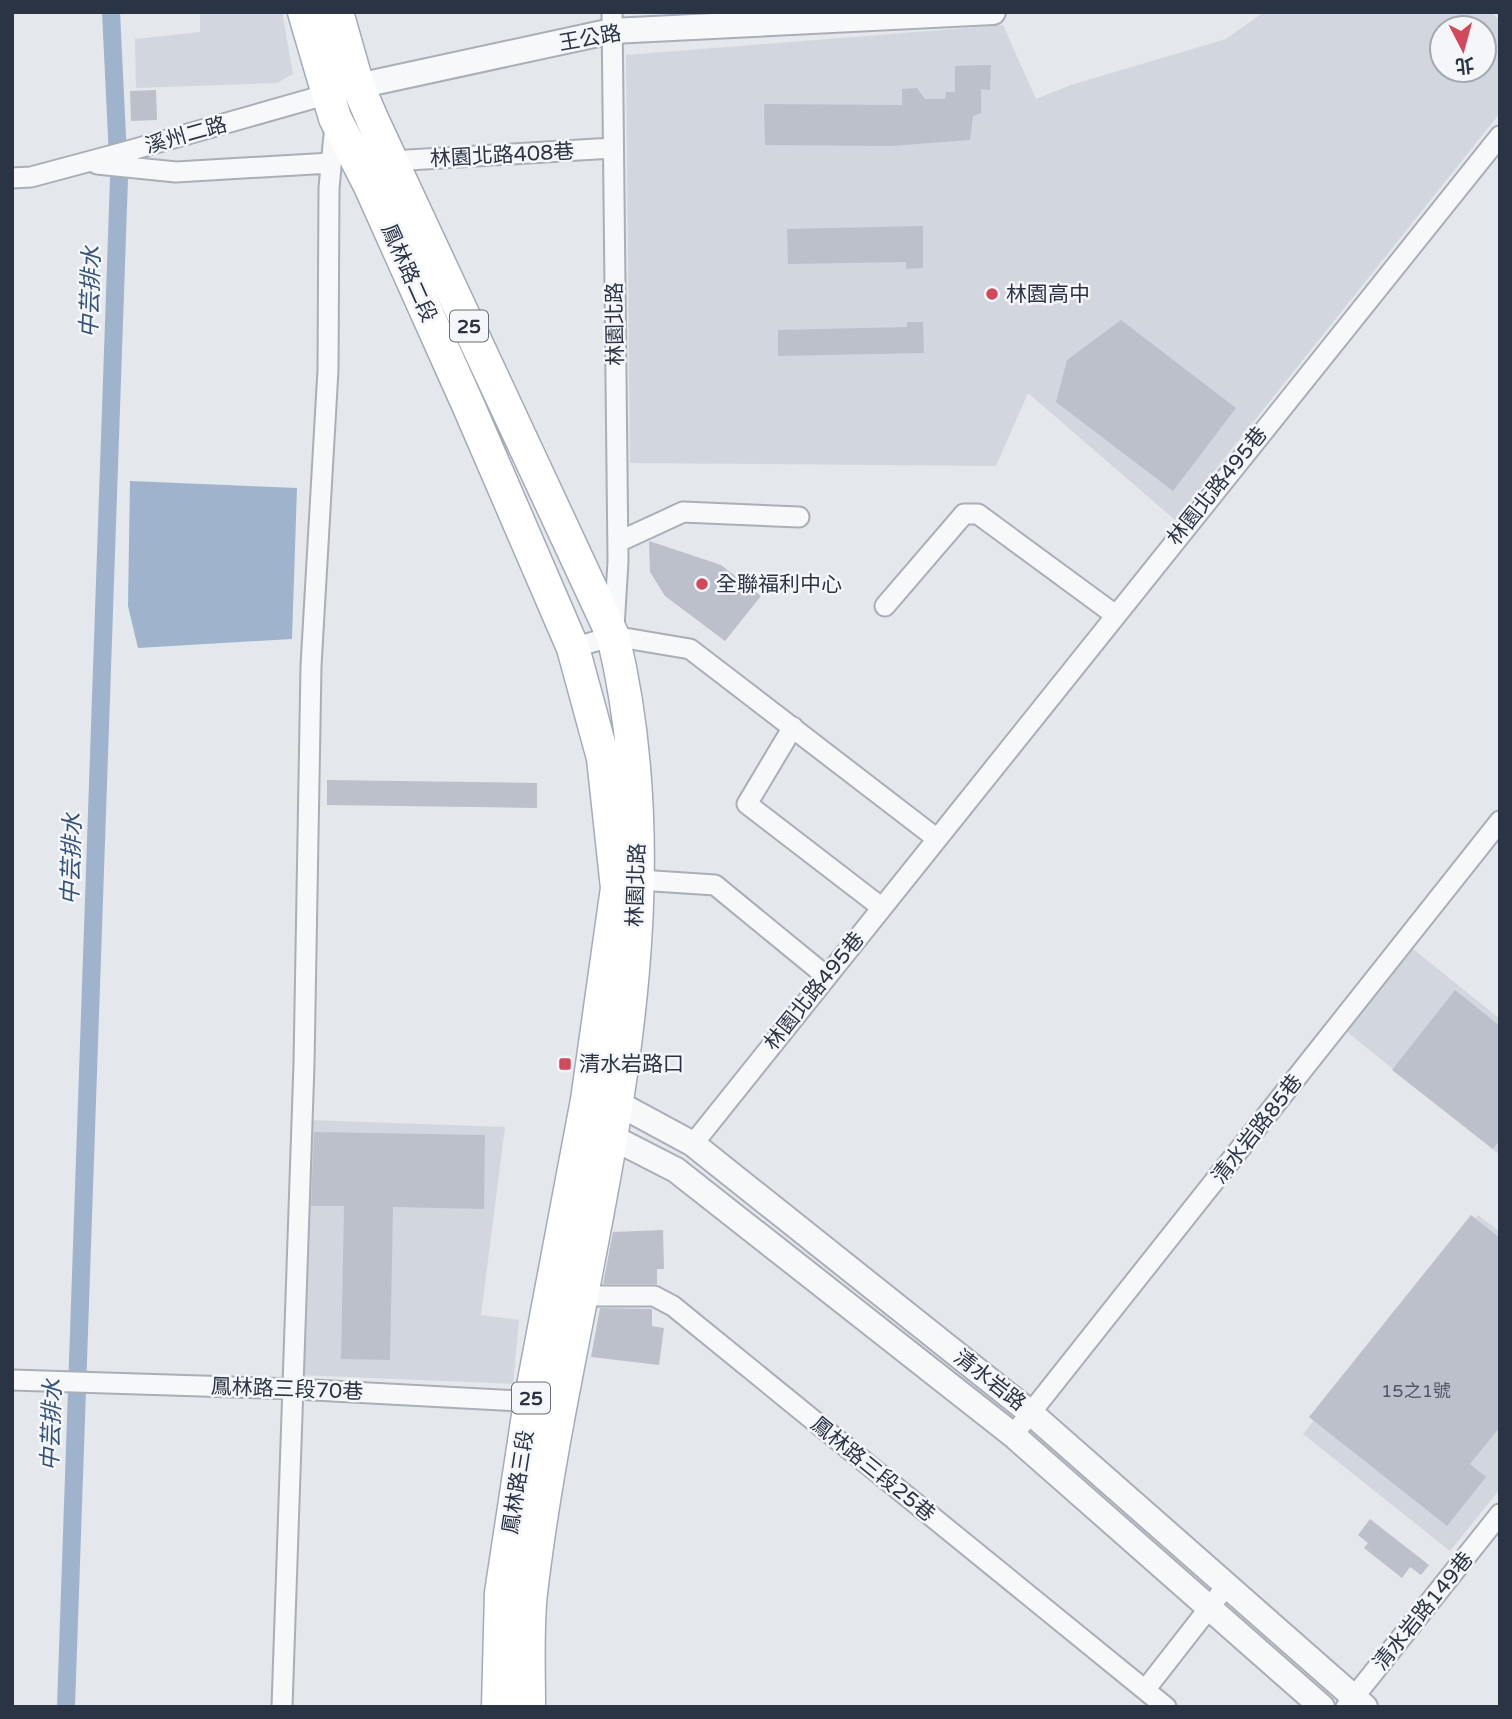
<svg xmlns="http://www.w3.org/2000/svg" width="1512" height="1719" font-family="'Varela Round','Noto Sans TC',sans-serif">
<rect width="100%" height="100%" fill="#e4e7ec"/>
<!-- built -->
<path fill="#d2d6de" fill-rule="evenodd" d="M 200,12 L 282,12 L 293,74 L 277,83 L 136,88 L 135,39 L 200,32 Z
M 1264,12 L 1490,12 L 1500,20 L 1500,113 L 1175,520 L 1028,393 L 996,466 L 630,463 L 626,55 L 1003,25 L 1036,99 L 1071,85 L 1226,39 ZM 1442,28 L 1484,28 L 1484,70 L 1442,70 Z
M 1413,949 L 1500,1019 L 1500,1149 L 1497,1153 L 1346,1031 Z
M 308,1120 L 505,1127 L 481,1315 L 519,1320 L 513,1384 L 298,1375 Z
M 1478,1215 L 1500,1232 L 1500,1489 L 1450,1551 L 1303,1434 Z"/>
<!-- water -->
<path fill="#9fb4cc" d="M 130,481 L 297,488 L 292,639 L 138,648 L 128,606 Z"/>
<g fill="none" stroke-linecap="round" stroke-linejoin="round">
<!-- canal -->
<path stroke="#9fb4cc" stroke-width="18" d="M 66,1707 L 119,178 L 111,12"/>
</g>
<!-- building -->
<path fill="#bbc0ca" d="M 991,65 L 990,90 L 981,89 L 981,113 L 973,116 L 970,140 L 891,146 L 765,145 L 764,104 L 902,105 L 902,89 L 917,88 L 925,99 L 945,99 L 946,92 L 955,92 L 955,66 Z
M 156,90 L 157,120 L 131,121 L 130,91 Z
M 923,226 L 923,268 L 906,269 L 906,262 L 788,264 L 787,229 Z
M 1121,320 L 1236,408 L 1173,491 L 1056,402 L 1067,360 Z
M 907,322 L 923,322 L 924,353 L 778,356 L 778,330 L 907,327 Z
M 649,541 L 721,565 L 761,596 L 725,641 L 665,596 L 650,572 Z
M 327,780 L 537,783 L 537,808 L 327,805 Z
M 1455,990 L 1500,1026 L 1500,1140 L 1493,1149 L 1392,1070 Z
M 314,1132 L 485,1135 L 484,1209 L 393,1207 L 390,1360 L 341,1359 L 344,1206 L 311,1206 Z
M 1471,1215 L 1500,1238 L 1500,1427 L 1470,1464 L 1486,1477 L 1447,1526 L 1309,1417 Z
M 663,1230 L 664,1269 L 657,1269 L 657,1284 L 603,1284 L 613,1232 Z
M 600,1308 L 652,1309 L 652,1326 L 664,1328 L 659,1365 L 591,1357 Z
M 1370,1519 L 1429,1565 L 1421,1575 L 1410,1567 L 1402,1578 L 1364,1548 L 1368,1543 L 1358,1535 Z"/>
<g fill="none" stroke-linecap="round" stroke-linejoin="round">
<!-- minor casing -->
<g stroke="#a9aeb7" stroke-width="23">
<path id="minor" d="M 612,12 L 618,561 L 614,628
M 391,161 L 613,148
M 97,164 L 176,172 L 331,163
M 12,178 L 31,177 L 128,151 L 339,91
M 618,542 L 683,512 L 799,517
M 885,606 L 964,514 L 978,514 L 1114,614
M 573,648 L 613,636 L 690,649 L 936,838
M 793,727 L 747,804 L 881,907
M 639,880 L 715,885 L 826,976
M 693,1144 L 1500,136
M 582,1296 L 654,1296 L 673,1306 L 1166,1707
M 12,1380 L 295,1389 L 539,1402
M 1013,1435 L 1500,821
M 1145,1690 L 1227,1585
M 282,1707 L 304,1064 L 311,666 L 328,370 L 329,188 L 335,124
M 1346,1707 L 1500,1514"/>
</g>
<!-- tertiary casing -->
<g stroke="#a9aeb7" stroke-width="28">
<path id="tertiary" d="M 358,86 L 612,31 L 993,12
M 601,1098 L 619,1104 L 693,1144 L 1032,1414 L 1365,1707
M 596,1129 L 676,1170 L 1013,1435 L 1322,1707"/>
</g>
<!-- primary casing -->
<g stroke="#a3abb8" stroke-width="35">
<path id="primary" d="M 304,12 L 335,118 L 370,186 L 469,407 L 573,648 L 603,758 L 617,888 L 587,1100 L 530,1402 L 501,1593 L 498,1707
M 337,12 L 358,86 L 373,121 L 613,636 C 690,955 568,1276 531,1593 C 527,1630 529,1669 529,1707"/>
</g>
<!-- minor -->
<use href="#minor" stroke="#f7f8fa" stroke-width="19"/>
<!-- tertiary -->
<use href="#tertiary" stroke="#f7f8fa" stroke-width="24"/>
<!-- primary -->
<use href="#primary" stroke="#fff" stroke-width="32"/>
</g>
<!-- markers -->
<g fill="#d1495b" stroke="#f4f6f9" stroke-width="2.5">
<circle cx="992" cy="294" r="7"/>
<circle cx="702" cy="584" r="7"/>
<rect x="558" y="1057" width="14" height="14" rx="3.5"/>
</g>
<g text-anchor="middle" stroke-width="5" stroke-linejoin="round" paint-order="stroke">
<!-- number labels -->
<g font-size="18" fill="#4f5766">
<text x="1416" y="1397">15之1號</text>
</g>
<!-- shield labels -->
<g fill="#f4f6f9" stroke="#676e7b" stroke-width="2">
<rect x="450" y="310.5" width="38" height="31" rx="5"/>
<rect x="512" y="1382.5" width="38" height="31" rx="5"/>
</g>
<g font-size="19" font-weight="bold" fill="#2b3445">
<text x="469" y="333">25</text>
<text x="531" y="1405">25</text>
</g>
<!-- street labels -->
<g font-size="21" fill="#2b3445" stroke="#f4f6f9">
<text transform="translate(590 38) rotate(-10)" y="7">王公路</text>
<text transform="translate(186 135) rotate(-16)" y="7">溪州二路</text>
<text transform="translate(502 155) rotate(-3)" y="7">林園北路408巷</text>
<text transform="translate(409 273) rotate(66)" y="7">鳳林路二段</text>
<text transform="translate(615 324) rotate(-91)" y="7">林園北路</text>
<text transform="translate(1217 486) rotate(-51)" y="7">林園北路495巷</text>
<text transform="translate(636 885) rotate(-88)" y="7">林園北路</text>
<text transform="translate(814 991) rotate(-51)" y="7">林園北路495巷</text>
<text transform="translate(1257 1129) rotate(-52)" y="7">清水岩路85巷</text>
<text transform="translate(990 1380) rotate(38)" y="7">清水岩路</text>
<text transform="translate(287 1389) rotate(2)" y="7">鳳林路三段70巷</text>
<text transform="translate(873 1469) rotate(39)" y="7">鳳林路三段25巷</text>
<text transform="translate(518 1482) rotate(-81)" y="7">鳳林路三段</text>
<text transform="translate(1423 1611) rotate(-51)" y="7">清水岩路149巷</text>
</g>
<!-- poi labels -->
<g font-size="21" fill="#2b3445" stroke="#f4f6f9" text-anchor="start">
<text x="1006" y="301">林園高中</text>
<text x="716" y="591">全聯福利中心</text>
<text x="579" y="1071">清水岩路口</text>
</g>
<!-- water labels -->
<g font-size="23" font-style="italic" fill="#34527a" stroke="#f4f6f9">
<text transform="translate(90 292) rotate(-88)" y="8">中芸排水</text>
<text transform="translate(71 859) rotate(-88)" y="8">中芸排水</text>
<text transform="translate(51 1425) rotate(-88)" y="8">中芸排水</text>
</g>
</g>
<!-- border -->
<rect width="1512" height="1719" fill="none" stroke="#2b3445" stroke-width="28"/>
<!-- north arrow -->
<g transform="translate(1463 49) rotate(174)"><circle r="33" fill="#f4f6f9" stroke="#a4a8b1" stroke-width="2"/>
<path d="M0-5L12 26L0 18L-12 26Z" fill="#d1495b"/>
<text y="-10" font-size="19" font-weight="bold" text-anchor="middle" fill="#2b3445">北</text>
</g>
</svg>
